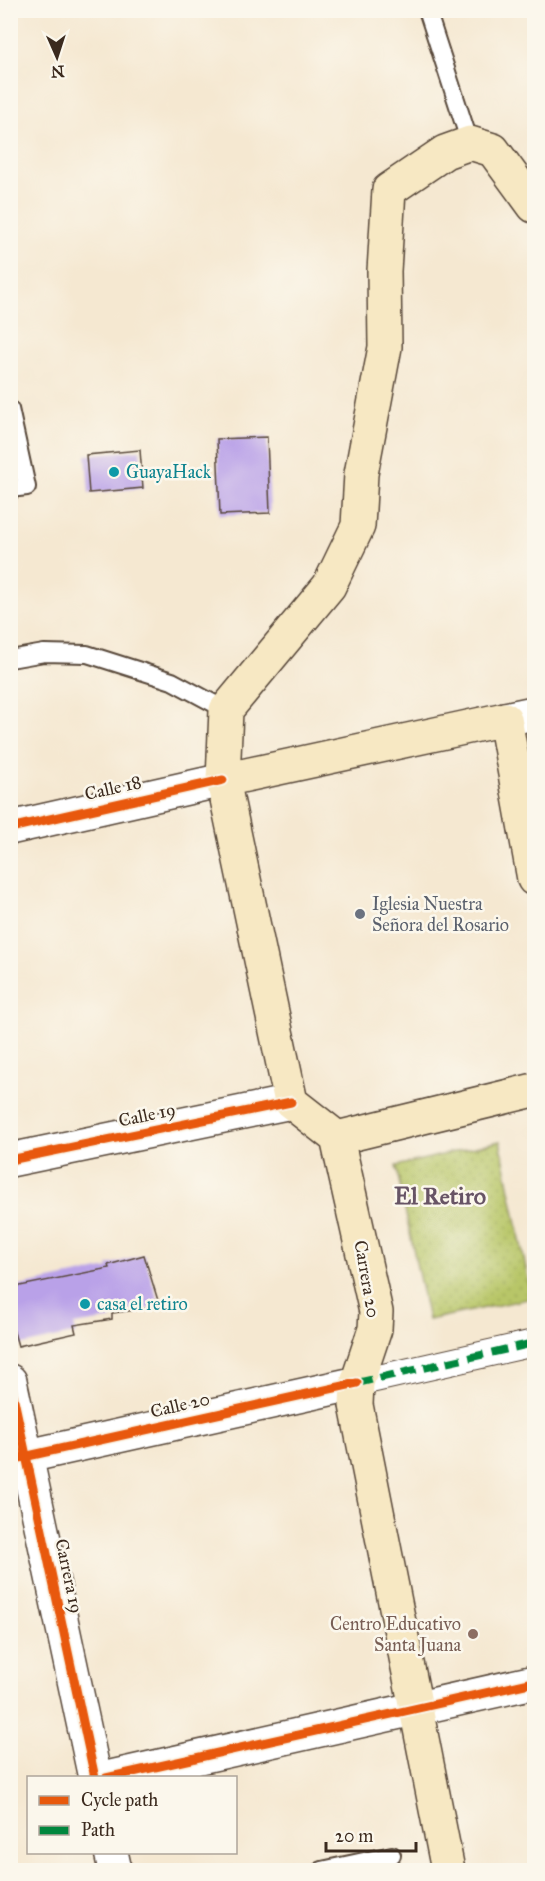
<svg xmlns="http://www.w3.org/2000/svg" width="545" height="1881" font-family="'IM FELL Great Primer',serif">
<defs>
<pattern id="park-dots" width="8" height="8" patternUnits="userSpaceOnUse" patternTransform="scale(1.5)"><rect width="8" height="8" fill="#b8c668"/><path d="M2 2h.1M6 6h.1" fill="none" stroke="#9faa5a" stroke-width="1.8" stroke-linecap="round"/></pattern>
</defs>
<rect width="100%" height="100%" fill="#fbf7ec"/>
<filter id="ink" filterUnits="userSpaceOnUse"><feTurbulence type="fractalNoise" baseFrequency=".0167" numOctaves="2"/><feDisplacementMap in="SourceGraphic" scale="12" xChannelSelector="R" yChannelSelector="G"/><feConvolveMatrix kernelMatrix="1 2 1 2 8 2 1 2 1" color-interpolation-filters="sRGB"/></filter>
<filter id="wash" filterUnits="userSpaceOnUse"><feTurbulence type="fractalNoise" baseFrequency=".008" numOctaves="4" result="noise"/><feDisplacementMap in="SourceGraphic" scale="24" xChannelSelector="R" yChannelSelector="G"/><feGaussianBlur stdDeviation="1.35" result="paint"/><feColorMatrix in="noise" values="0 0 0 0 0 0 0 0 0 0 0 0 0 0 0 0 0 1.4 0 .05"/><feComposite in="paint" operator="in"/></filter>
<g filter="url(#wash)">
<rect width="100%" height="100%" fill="#f5e8d1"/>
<!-- park -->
<path fill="url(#park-dots)" stroke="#7a7843" stroke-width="1.5" d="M 500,1141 L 532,1298 L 428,1320 L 396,1166 Z"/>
<g id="blocks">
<!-- building -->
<path fill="#b9a1e8" d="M 267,437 L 270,513 L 220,515 L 217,439 Z
M 140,450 L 143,488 L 89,493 L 86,455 Z
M 144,1255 L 160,1307 L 112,1313 L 112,1319 L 74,1325 L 76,1333 L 18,1346 L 10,1318 L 10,1288 L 109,1268 L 108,1265 Z"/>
</g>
</g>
<g filter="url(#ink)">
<use href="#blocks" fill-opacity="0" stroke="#574639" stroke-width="1.5"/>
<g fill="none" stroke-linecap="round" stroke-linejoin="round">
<!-- service casing -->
<g stroke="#574639" stroke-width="20">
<path id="service" d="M 427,10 L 470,143
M 10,409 L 27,487 L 10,489
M 10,659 L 44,653 L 87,654 L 172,681 L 226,710
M 322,1870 L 392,1855"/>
</g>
<!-- pedestrian casing -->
<g stroke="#574639" stroke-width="28">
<path id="pedestrian" d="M 357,1383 L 534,1343"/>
</g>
<!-- minor casing -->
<g stroke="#574639" stroke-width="36">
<path id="minor" d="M 505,719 L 534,713
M 10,828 L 223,780
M 10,1381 L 95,1778
M 10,1460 L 357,1383
M 106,1778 L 534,1682
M 111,1852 L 115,1870"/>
</g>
<!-- tertiary casing -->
<g stroke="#574639" stroke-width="36">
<path id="tertiary" d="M 10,1160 L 291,1102"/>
</g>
<!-- secondary casing -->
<g stroke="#574639" stroke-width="36">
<path id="secondary" d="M 223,780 L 505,719 L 534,879
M 337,1138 L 534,1090
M 448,1870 L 356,1405 L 357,1383 L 375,1329 L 376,1312 L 337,1138 L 291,1102 L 223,780 L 226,710 L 329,586 L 358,526 L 361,474 L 385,347 L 384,271 L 389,190 L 445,152 L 470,143 L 493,150 L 534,206"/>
</g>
<!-- service -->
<use href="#service" stroke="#fff" stroke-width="16"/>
<!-- pedestrian -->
<use href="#pedestrian" stroke="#fff" stroke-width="26"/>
<!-- minor -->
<use href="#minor" stroke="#fff" stroke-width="33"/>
<!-- tertiary -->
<use href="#tertiary" stroke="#fff" stroke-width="33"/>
<!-- secondary -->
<use href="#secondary" stroke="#f7e8c3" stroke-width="33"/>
<!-- quiet -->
<path stroke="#00873e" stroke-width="8" stroke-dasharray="15 8" stroke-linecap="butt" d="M 357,1383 L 534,1343"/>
<!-- cycleway casing -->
<g stroke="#fbf7ec" stroke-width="13">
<path id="cycleway" d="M 10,828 L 223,780
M 10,1160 L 291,1102
M 10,1381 L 95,1778
M 10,1460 L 357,1383
M 106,1778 L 534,1682"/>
</g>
<!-- cycleway -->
<use href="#cycleway" stroke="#e8590c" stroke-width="9"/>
</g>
</g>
<!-- markers -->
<g fill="#0f9aa8" stroke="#fbf7ec" stroke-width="2">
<circle cx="114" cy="472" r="6"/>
<circle cx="85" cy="1304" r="6"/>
</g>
<circle fill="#6b7280" stroke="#fbf7ec" stroke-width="2" cx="360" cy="914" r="6"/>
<circle fill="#8d6e63" stroke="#fbf7ec" stroke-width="2" cx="473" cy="1634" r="6"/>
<g text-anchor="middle" stroke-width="5" stroke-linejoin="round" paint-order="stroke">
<!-- culture labels -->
<g font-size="18" fill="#0d838f" stroke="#fbf7ec" text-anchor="start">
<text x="126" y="478">GuayaHack</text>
<text x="97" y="1310">casa el retiro</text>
</g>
<!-- street labels -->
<g font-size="18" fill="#3b2a1e" stroke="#fbf7ec">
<text transform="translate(113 788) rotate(-13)" y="6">Calle 18</text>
<text transform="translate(147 1115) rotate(-12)" y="6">Calle 19</text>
<text transform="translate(367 1279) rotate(80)" y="6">Carrera 20</text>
<text transform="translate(180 1405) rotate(-13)" y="6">Calle 20</text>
<text transform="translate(69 1576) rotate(78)" y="6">Carrera 19</text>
</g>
<!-- worship labels -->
<g font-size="18" fill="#5b616d" stroke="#fbf7ec" text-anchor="start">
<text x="372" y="910">Iglesia Nuestra<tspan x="372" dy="21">Señora del Rosario</tspan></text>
</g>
<!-- education labels -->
<g font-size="18" fill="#785e54" stroke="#fbf7ec" text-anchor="end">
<text x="461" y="1630">Centro Educativo<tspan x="461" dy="21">Santa Juana</tspan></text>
</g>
<!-- district labels -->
<g font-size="24" font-weight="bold" fill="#675465" stroke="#fbf7ec">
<text x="440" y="1204">El Retiro</text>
</g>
</g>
<!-- margin -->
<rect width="545" height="1881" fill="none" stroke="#fbf7ec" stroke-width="36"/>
<!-- legend -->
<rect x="27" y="1776" width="210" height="78" fill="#fbf7ec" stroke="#aea59a" stroke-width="1.5"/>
<rect x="39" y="1796" width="30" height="9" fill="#e8590c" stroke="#aea59a" stroke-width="1.5"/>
<text x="81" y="1806" font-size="18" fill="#3b2a1e">Cycle path</text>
<rect x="39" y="1826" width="30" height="9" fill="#00873e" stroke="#aea59a" stroke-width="1.5"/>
<text x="81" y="1836" font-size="18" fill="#3b2a1e">Path</text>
<!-- north arrow -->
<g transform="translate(57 57) rotate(177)" stroke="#fbf7ec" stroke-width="4.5" paint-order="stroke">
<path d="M0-4.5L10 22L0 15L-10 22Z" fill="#3b2a1e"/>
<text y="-9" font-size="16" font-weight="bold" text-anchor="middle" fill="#3b2a1e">N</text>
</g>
<!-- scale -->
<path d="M326 1842v9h90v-9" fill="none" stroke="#3b2a1e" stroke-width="3"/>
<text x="335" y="1842" font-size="18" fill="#3b2a1e" stroke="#fbf7ec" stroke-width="4.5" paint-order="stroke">20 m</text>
</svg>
